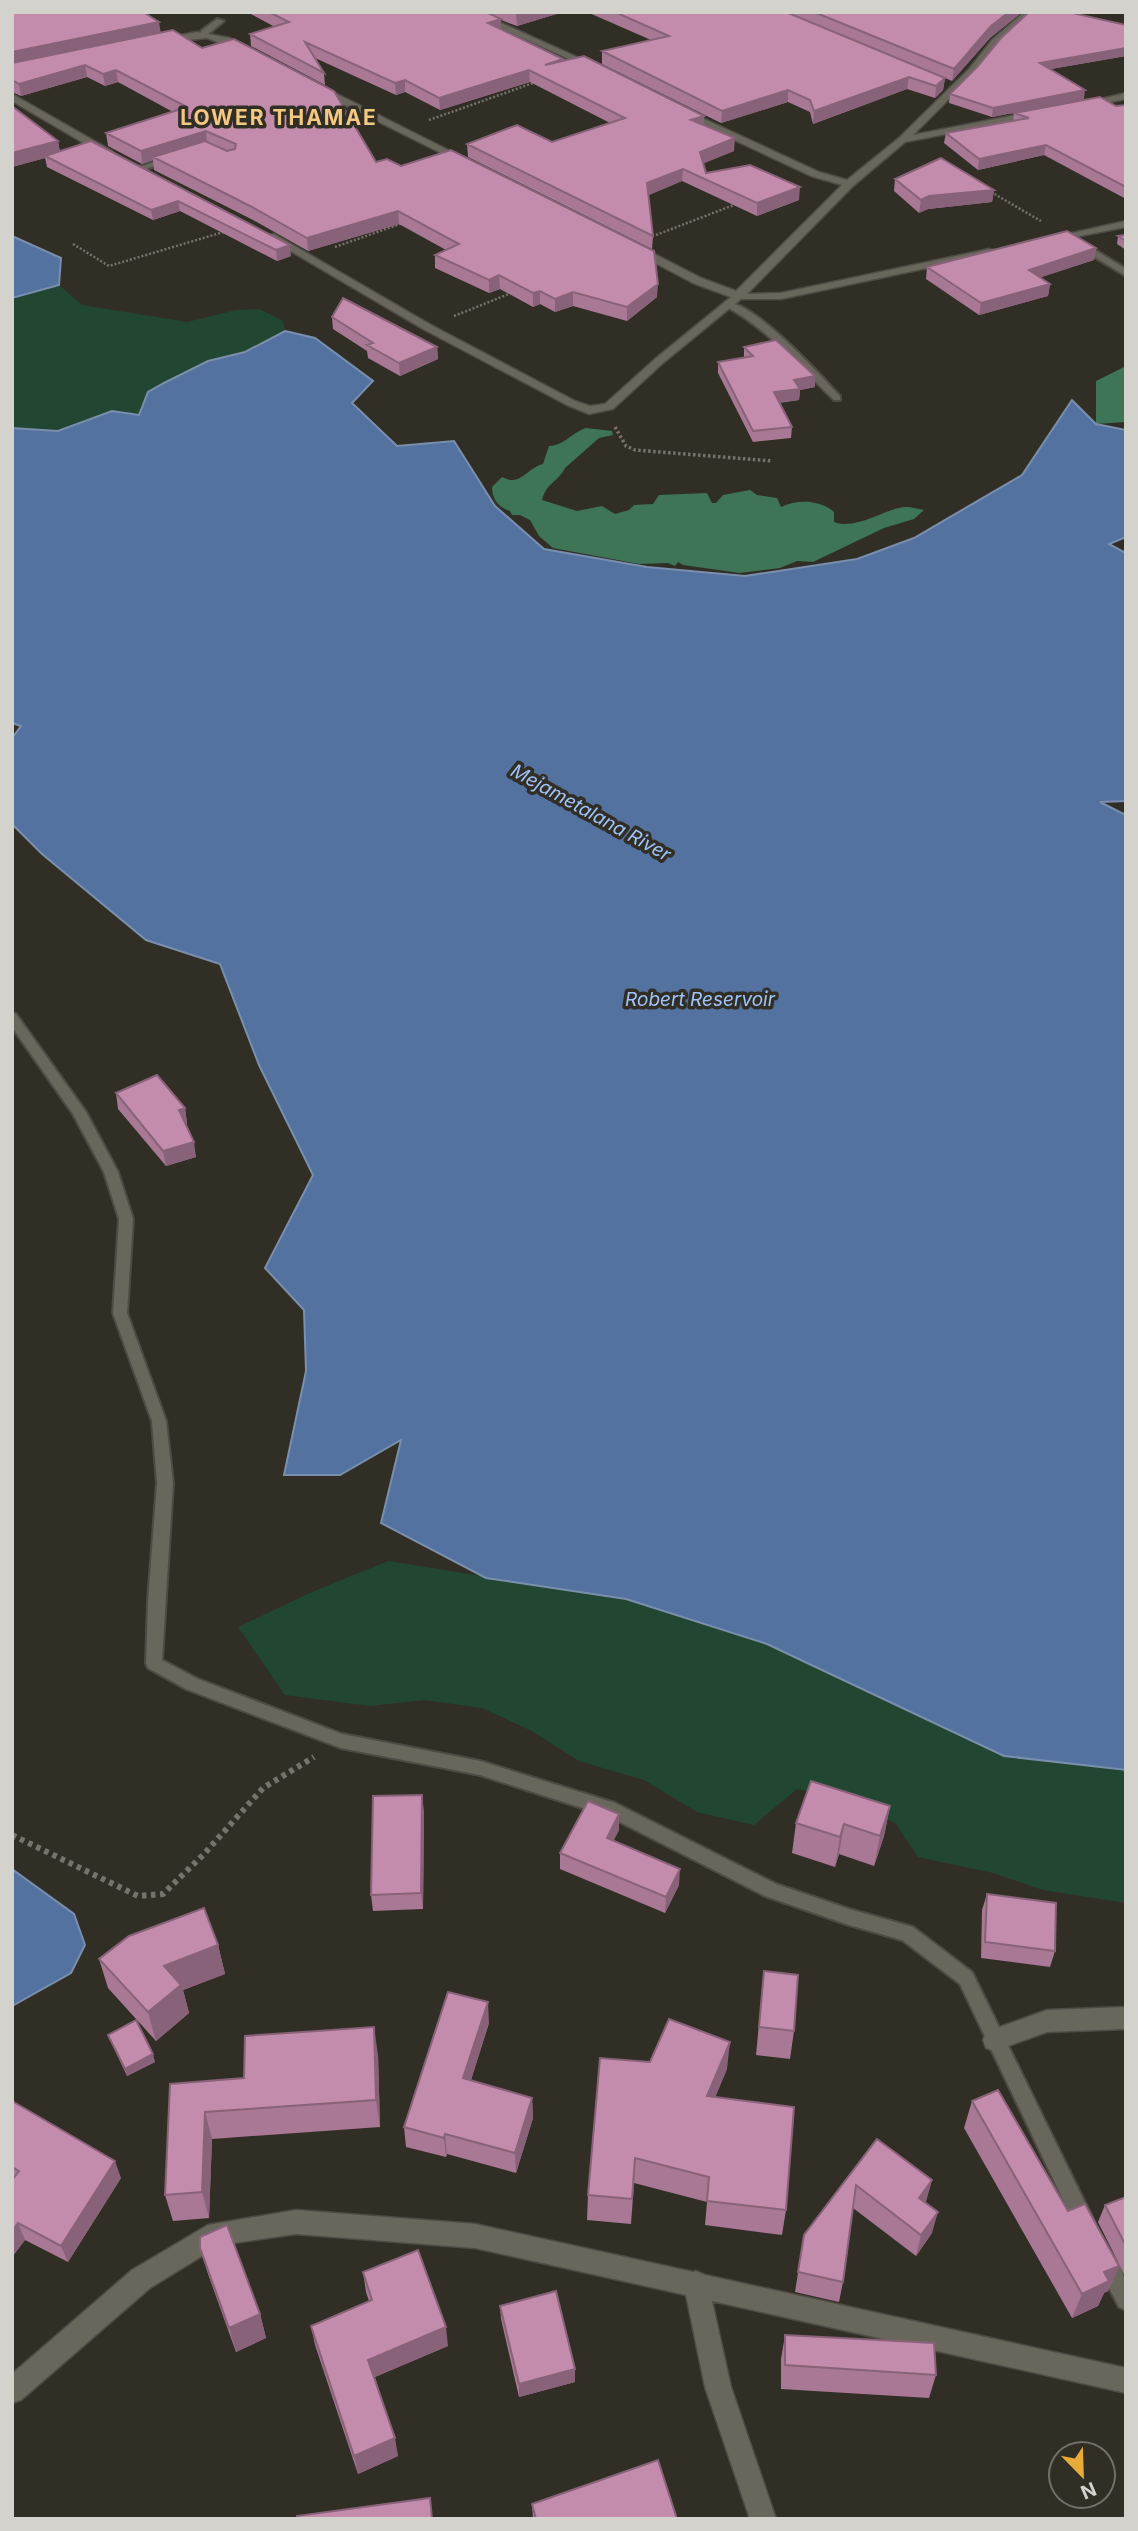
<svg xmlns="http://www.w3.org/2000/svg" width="1138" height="2531" font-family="Inter,sans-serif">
<rect width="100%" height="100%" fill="#312e26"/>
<!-- green -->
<path fill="#214732" d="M 59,285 L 82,305 L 187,322 L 236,310 L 259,309 L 283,321 L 285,331 L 245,352 L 208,361 L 164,383 L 148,392 L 139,415 L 112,411 L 58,431 L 12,428 L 12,298 Z
M 388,1561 L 626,1599 L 767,1644 L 1004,1756 L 1126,1770 L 1126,1903 L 1043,1890 L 993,1873 L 918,1857 L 896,1824 L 853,1802 L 797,1789 L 754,1825 L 697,1812 L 644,1780 L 579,1761 L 532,1731 L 482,1708 L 424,1700 L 370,1706 L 285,1695 L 238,1627 L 312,1592 Z"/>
<!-- forest -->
<path fill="#3d7556" d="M 1126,366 L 1126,422 L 1096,424 L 1096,381 Z
M 586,428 L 612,431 L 613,435 L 599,438 L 565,468 C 557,483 547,482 542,500 L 577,511 L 602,506 L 615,514 L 629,510 L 634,505 L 653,504 L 659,495 L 707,493 L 712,503 L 716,503 L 723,495 L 750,490 L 757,495 L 777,498 L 781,507 C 798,499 820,500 834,512 L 834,522 C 856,531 885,508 906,507 C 912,507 918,509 924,510 L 914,519 L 884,528 L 813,562 L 797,561 L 780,568 L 740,573 L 683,565 L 678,562 L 675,566 L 668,563 L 639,564 L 553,548 L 539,536 L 530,520 L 520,515 L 512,515 L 510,511 C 498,507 492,499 492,487 L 502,477 C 521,487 525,469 543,464 L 549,446 C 565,445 571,433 586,428 Z"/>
<!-- water -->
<path fill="#54729f" stroke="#7a8fad" stroke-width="2" d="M 12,236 L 61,258 L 59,285 L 12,298 Z
M 285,331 L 315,338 L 373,381 L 352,403 L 397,446 L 454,441 L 495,506 L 544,549 L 647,567 L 745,576 L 857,559 L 914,538 L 1022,475 L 1072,400 L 1096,424 L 1126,430 L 1126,537 L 1109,544 L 1126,553 L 1126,801 L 1100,802 L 1126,815 L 1126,1770 L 1004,1756 L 767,1644 L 626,1599 L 486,1578 L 381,1523 L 401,1440 L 340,1475 L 284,1475 L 306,1371 L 304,1310 L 265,1268 L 313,1175 L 259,1065 L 220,964 L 146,940 L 42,854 L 12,824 L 12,738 L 21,726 L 12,723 L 12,428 L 58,431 L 112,411 L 139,415 L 148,392 L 164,383 L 208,361 L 245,352 Z
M 12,1869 L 74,1914 L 85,1945 L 71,1973 L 12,2006 Z"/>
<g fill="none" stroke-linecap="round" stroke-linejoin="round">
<!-- service casing -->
<g stroke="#4d4b44" stroke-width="4">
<path id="service" d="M 217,19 L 224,21 L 207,35 L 201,35 L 201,31 Z
M 167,157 L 174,159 L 141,171 L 134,169 Z
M 1076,242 L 1082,242 L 1126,269 L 1126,276 L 1076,246 Z
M 725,302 C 754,301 819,374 840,396 L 840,400 L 834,400 C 799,366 768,329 725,306 Z
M 12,1013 L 16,1014 L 86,1112 L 118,1172 L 133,1219 L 127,1313 L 166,1421 L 173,1483 L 162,1660 L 198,1679 L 342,1734 L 480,1761 L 615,1803 L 776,1884 L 849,1909 L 913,1927 L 972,1972 L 1092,2217 L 1095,2224 L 1092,2231 L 1085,2234 L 1078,2231 L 960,1984 L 902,1940 L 849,1925 L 765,1896 L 610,1817 L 480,1775 L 341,1748 L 186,1689 L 148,1668 L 146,1663 L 148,1601 L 157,1483 L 152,1421 L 113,1313 L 119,1219 L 104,1172 L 73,1114 L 12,1027 Z
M 1105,2251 C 1127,2260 1126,2290 1126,2310 L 1119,2307 L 1095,2261 L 1098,2254 Z"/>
</g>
<!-- minor casing -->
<g stroke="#4d4b44" stroke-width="3">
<path id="minor" d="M 465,12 L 477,12 L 599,67 L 591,69 Z
M 1024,12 L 1034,12 L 998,44 L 975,73 L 913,135 L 1036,111 L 1039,112 L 1039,116 L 905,142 L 853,186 L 747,294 L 781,293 L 989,249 L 993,250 L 993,254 L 781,299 L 741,299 L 663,363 L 613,409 L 589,414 L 567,405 L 423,329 L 265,236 L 274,234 L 431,325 L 575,401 L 590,406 L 605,404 L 655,359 L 731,297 L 693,283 L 629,249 L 629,245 L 637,245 L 701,278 L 736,291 L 842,185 L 811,176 L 681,115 L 681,111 L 687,111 L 819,172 L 847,180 L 899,138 L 969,69 L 992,40 Z
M 197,32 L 230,38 L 255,52 L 247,54 L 207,38 L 160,43 L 155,40 Z
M 315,86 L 321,86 L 470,161 L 461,163 L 315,90 Z
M 1126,93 L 1126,99 L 1084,107 L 1079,104 Z
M 12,94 L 112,151 L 113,153 L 104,155 L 12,101 Z
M 1126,221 L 1126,227 L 1050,242 L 1045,239 Z
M 1126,2007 L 1126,2029 L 1047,2032 L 994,2051 L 986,2048 L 983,2040 L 986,2032 L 1047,2010 Z
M 296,2210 L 475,2224 L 693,2272 L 696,2271 L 705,2275 L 1126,2368 L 1126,2393 L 712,2301 L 731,2387 L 776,2519 L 750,2519 L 705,2387 L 686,2295 L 475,2248 L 296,2234 L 220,2245 L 150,2288 L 21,2400 L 12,2403 L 12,2374 L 132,2270 L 208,2225 Z"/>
</g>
<!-- path-far2 -->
<path stroke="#75736c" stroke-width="2.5" stroke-dasharray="2 2" stroke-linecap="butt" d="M 429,120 L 536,82
M 991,192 L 1041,221
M 656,235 L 739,203
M 73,244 L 109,266 L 227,231
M 335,247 L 403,223
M 454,316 L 514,292"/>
<!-- path-far1 -->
<path stroke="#75736c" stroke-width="3.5" stroke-dasharray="2.5 2.5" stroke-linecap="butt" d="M 615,427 L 626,446 L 635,450 L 772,461"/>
<!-- path -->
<path stroke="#75736c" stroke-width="6" stroke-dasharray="4.5 4.5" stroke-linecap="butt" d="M 12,1835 L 138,1896 L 163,1894 L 204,1854 L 263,1788 L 314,1757"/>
<!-- service -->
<use href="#service" fill="#69665c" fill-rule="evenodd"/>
<!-- minor -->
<use href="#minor" fill="#69665c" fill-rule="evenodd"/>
</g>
<!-- wall -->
<path fill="#a87894" d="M 12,12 L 160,33 L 376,162 L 657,297 L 627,321 L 573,306 L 555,312 L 540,304 L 533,307 L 500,289 L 489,293 L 435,268 L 435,255 L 446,250 L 399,224 L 308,251 L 253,220 L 154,170 L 153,160 L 142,164 L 108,146 L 106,133 L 173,112 L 118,82 L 105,86 L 87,77 L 21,96 L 12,92 Z
M 247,12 L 563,12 L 517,26 L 501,20 L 501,30 L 563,61 L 704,126 L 734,151 L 703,163 L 706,173 L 799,200 L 757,216 L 682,181 L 648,195 L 653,236 L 652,249 L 468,157 L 467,144 L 552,142 L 610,123 L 530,82 L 440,110 L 405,92 L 396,95 L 315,58 L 324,73 L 325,85 L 251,46 L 250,34 L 275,27 Z
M 587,12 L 1022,12 L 990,38 L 952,81 L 945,78 L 943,90 L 935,98 L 907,89 L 813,124 L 810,112 L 788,102 L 721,123 L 602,64 L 602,51 L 651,40 Z
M 1126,25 L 1126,56 L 1051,69 L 1084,99 L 992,117 L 949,103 L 950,94 Z
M 1126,105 L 1126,199 L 1044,155 L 978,170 L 944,143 L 946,133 L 1013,121 L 1014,113 Z
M 12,106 L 58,141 L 60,152 L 91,141 L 291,256 L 277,261 L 180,211 L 153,220 L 47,167 L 45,158 L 12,167 Z
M 895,179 L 994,190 L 992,202 L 928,209 L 919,213 L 894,191 Z
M 1126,235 L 1126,250 L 1117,244 L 1118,236 Z
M 1096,248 L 1094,260 L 1040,277 L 1050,284 L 1048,296 L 979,315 L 926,279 L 927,267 Z
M 332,317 L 437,347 L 438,359 L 400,376 L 368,358 L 367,351 L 333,329 Z
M 744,347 L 815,387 L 800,390 L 799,400 L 779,403 L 792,427 L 791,438 L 753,442 L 718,373 L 718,362 L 744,357 Z
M 116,1093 L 185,1108 L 187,1123 L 186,1124 L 196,1157 L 166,1166 L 118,1109 Z
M 890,1806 L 884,1836 L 874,1866 L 839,1854 L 835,1867 L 792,1853 L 796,1823 Z
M 424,1811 L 423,1909 L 373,1911 L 371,1895 Z
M 619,1830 L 613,1841 L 679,1885 L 665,1913 L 560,1869 L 560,1853 Z
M 987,1894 L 1055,1951 L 1050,1967 L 981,1958 L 982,1910 Z
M 218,1945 L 225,1974 L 183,1990 L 189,2013 L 156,2041 L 108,1988 L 99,1959 Z
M 764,1971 L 794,2031 L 790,2059 L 756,2055 Z
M 489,2023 L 471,2080 L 532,2098 L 533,2118 L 516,2173 L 447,2154 L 446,2157 L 406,2147 L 404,2127 Z
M 108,2035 L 155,2062 L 127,2076 L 111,2042 Z
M 378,2055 L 380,2127 L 212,2139 L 209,2218 L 173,2221 L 165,2195 L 170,2084 L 244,2078 Z
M 727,2069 L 715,2097 L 786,2210 L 782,2235 L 705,2225 L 707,2202 L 634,2183 L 631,2224 L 587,2220 L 588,2195 Z
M 12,2101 L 121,2178 L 68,2262 L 25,2240 L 12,2257 Z
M 972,2101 L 1068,2211 L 1119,2266 L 1108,2291 L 1104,2293 L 1098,2306 L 1072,2318 L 964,2128 Z
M 877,2139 L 932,2180 L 925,2203 L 932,2233 L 916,2256 L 853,2208 L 843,2282 L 839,2302 L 795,2292 L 804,2235 Z
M 1126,2197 L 1126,2278 L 1098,2222 L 1105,2205 Z
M 200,2248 L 260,2314 L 266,2338 L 236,2352 L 208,2274 Z
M 363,2272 L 448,2346 L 375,2377 L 398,2456 L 358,2474 L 315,2345 L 311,2326 L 369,2301 L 366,2292 Z
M 500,2306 L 575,2369 L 575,2382 L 519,2397 L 501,2319 Z
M 785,2335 L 936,2375 L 929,2398 L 781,2389 L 781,2359 Z
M 532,2504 L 677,2519 L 533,2519 Z"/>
<!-- shaded-wall -->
<path fill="#886278" d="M 523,12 L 563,12 L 517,26 L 516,14 Z
M 1009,12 L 1022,12 L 990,38 L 952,81 L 954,69 L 991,26 Z
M 501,19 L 501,31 L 488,23 Z
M 159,22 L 161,34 L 12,65 L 12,52 Z
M 1126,48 L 1126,56 L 1039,71 L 1040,63 Z
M 85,65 L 87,77 L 21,96 L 19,84 Z
M 116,70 L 118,82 L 105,86 L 103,74 Z
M 529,70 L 530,82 L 440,110 L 439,98 Z
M 909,77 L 907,89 L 813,124 L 814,111 Z
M 945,78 L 943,90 L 935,98 L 936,86 Z
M 405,80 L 405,92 L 396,95 L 395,83 Z
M 788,90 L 788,102 L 721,123 L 722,111 Z
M 1085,90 L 1084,99 L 992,117 L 993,108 Z
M 704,116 L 704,129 L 691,120 Z
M 206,131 L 207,144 L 153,157 L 153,160 L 142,164 L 141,151 Z
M 735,138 L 734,151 L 700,165 L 700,152 Z
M 58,141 L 60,154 L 45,156 L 45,158 L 12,167 L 12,153 Z
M 1046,145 L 1044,155 L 978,170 L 979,159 Z
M 683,169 L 682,181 L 647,196 L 647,183 Z
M 800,187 L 799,200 L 757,216 L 757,203 Z
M 994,190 L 992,202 L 928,209 L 919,213 L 921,200 L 929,196 Z
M 178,201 L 180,211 L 153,220 L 151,210 Z
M 398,211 L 399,224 L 308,251 L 307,238 Z
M 290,245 L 291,256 L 277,261 L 276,250 Z
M 1096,248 L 1094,260 L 1027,282 L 1029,270 Z
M 499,275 L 500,289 L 489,293 L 489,280 Z
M 658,284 L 657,297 L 627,321 L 627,307 Z
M 1050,284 L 1048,296 L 979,315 L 981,303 Z
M 540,291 L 540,304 L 533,307 L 533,293 Z
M 573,292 L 573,306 L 555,312 L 555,299 Z
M 437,347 L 438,359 L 400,376 L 399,363 Z
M 815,376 L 815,387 L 800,390 L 799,400 L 773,403 L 774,392 L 794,380 Z
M 185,1108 L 187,1123 L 182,1126 L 179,1110 Z
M 194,1142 L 196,1157 L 166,1166 L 163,1151 Z
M 422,1795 L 424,1811 L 423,1909 L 421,1893 Z
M 890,1806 L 884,1836 L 874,1866 L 880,1836 Z
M 619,1814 L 619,1830 L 607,1854 L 607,1838 Z
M 844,1824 L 839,1854 L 835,1867 L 840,1837 Z
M 680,1869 L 679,1885 L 665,1913 L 666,1897 Z
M 218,1945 L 225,1974 L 183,1990 L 189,2013 L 156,2041 L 148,2012 L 164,1966 Z
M 488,2002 L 489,2023 L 465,2098 L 463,2078 Z
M 374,2027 L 378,2055 L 380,2127 L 376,2100 Z
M 730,2042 L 727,2069 L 705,2122 L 707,2096 Z
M 153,2054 L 155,2062 L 127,2076 L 125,2069 Z
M 532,2098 L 533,2118 L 516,2173 L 515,2153 Z
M 205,2112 L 212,2139 L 209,2218 L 202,2192 Z
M 445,2134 L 447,2154 L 446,2157 L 444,2138 Z
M 115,2161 L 121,2178 L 68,2262 L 61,2246 Z
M 932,2180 L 926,2202 L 913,2219 L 919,2198 Z
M 938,2212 L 932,2233 L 916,2256 L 921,2235 Z
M 18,2223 L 25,2240 L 12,2257 L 12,2231 Z
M 1119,2266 L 1108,2291 L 1104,2293 L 1098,2306 L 1072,2318 L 1082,2294 L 1104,2272 Z
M 260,2314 L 266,2338 L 236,2352 L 229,2328 Z
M 446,2327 L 448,2346 L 372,2378 L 368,2360 Z
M 575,2369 L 575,2382 L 519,2397 L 519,2384 Z
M 395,2438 L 398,2456 L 358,2474 L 354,2456 Z"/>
<!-- building -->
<path fill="#c38cac" stroke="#886278" stroke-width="2" d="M 12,12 L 143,12 L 159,22 L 12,52 Z
M 269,12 L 486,12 L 501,19 L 488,23 L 563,59 L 545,65 L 584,56 L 704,116 L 691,120 L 735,138 L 700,152 L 706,173 L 750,165 L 800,187 L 757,203 L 683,169 L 647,183 L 653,236 L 467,144 L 517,125 L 552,142 L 625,118 L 529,70 L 439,98 L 405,80 L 395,83 L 305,42 L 324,73 L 250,34 L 289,22 Z
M 615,12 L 786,12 L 945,78 L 936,86 L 909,77 L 814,111 L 810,100 L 788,90 L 722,111 L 602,51 L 669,36 Z
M 814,12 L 1009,12 L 991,26 L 954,69 Z
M 1029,12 L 1068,12 L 1126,25 L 1126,48 L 1040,63 L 1085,90 L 993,108 L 950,94 L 978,66 L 1001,38 Z
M 173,30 L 202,48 L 234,39 L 334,91 L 376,162 L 387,159 L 401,166 L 451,150 L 654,251 L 658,284 L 627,307 L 573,292 L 555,299 L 540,291 L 533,293 L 499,275 L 489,280 L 435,255 L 459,244 L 398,211 L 307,238 L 252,207 L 153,157 L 205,141 L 227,151 L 235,149 L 236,144 L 206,131 L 141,151 L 106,133 L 187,107 L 116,70 L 103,74 L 85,65 L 19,84 L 12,80 L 12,63 Z
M 1100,97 L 1116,106 L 1126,105 L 1126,187 L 1046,145 L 979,159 L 946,133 L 1029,118 L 1014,113 Z
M 12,106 L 58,141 L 12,153 Z
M 91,141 L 290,245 L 276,250 L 178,201 L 151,210 L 45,156 Z
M 941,158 L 994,190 L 929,196 L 921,200 L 895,179 Z
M 1067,231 L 1096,248 L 1029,270 L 1050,284 L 981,303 L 927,267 Z
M 1126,235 L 1126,241 L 1118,236 Z
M 343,298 L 437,347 L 399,363 L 367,345 L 373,343 L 332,317 Z
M 776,340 L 815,376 L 794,380 L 800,389 L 774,392 L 792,427 L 753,431 L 718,362 L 753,356 L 744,347 Z
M 157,1075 L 185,1108 L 179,1110 L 194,1142 L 163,1151 L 116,1093 Z
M 811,1781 L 890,1806 L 880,1836 L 844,1824 L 840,1837 L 796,1823 Z
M 422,1795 L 421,1893 L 371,1895 L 373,1796 Z
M 588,1801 L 619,1814 L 607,1838 L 680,1869 L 666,1897 L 560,1853 Z
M 987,1894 L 1056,1903 L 1055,1951 L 985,1942 Z
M 204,1908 L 218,1945 L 164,1966 L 181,1985 L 148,2012 L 99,1959 L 129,1936 Z
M 764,1971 L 798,1975 L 794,2031 L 759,2027 Z
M 448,1992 L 488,2002 L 463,2078 L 532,2098 L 515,2153 L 445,2134 L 444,2138 L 404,2127 Z
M 669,2019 L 730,2042 L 707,2096 L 794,2107 L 786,2210 L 707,2201 L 709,2177 L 635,2158 L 632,2199 L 588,2195 L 600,2058 L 650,2062 Z
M 136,2020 L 153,2054 L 125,2069 L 108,2035 Z
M 374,2027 L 376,2100 L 205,2112 L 202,2192 L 165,2195 L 170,2084 L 244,2078 L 245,2036 Z
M 998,2090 L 1068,2211 L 1085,2204 L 1119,2266 L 1104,2272 L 1109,2281 L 1082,2294 L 972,2101 Z
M 12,2101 L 115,2161 L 61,2246 L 18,2223 L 12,2231 L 12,2180 L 19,2171 L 12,2167 Z
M 877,2139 L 932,2180 L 919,2198 L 938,2212 L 921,2235 L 856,2185 L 843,2282 L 798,2272 L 804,2235 Z
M 1126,2197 L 1126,2246 L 1105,2205 Z
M 227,2225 L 260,2314 L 229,2328 L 200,2248 L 200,2237 Z
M 418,2250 L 446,2327 L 368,2360 L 395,2438 L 354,2456 L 311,2326 L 372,2300 L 363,2272 Z
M 556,2291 L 575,2369 L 519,2384 L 500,2306 Z
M 785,2335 L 934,2343 L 936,2375 L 785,2365 Z
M 658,2460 L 677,2519 L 536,2519 L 532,2504 Z
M 430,2498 L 432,2519 L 297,2519 L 297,2516 Z"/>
<g text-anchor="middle" stroke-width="7" stroke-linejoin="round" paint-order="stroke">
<!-- water labels -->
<g font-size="19" font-style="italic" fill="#9fc4fb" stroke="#312e26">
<text transform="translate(591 812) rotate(29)" y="7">Mejametalana River</text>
<text x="700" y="1006">Robert Reservoir</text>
</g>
<!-- far-district labels -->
<g font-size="21" font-weight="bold" letter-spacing="2" fill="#f3c882" stroke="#312e26">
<text x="279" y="125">LOWER THAMAE</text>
</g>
</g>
<!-- border -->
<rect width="1138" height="2531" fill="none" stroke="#d4d2cd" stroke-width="28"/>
<!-- north arrow -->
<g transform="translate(1082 2475) rotate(157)"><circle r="33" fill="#312e26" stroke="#727069" stroke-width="2"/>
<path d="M0-5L12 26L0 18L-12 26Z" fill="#e9ab38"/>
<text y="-10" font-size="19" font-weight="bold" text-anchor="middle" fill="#d4d2cd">N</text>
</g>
</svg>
